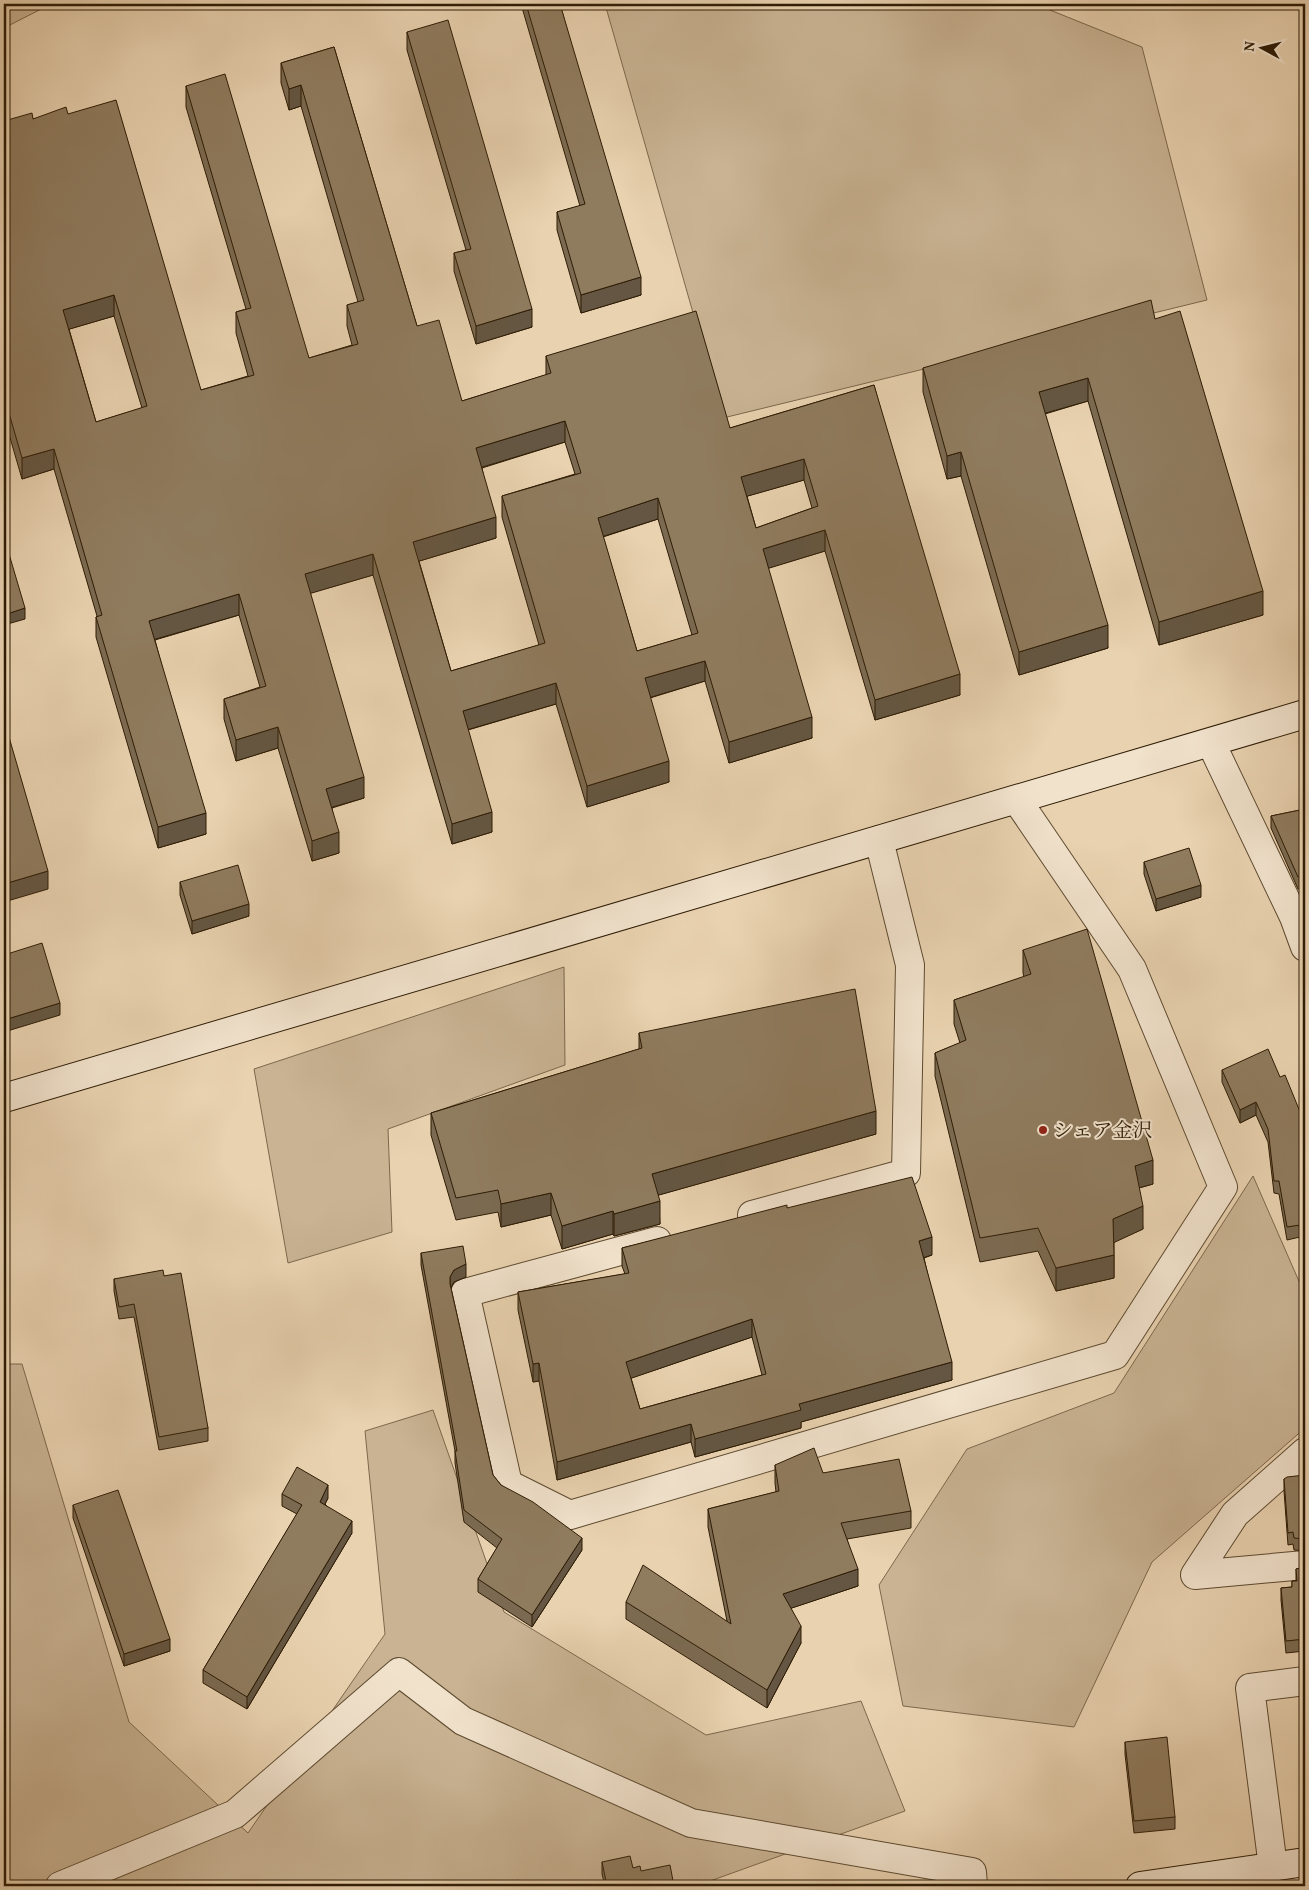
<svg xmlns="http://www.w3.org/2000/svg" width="1309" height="1890" font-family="Vollkorn,'Noto Serif JP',serif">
<rect width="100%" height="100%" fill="#e9d2b0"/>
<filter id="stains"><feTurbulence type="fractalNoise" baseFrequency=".004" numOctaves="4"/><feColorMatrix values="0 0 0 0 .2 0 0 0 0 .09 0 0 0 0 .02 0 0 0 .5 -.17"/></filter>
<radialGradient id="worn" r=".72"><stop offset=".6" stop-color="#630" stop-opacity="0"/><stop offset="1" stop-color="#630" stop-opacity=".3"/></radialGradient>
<!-- green -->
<path fill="#c9b393" stroke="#7c684c" d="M 4,4 L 51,4 L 4,28 Z
M 605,4 L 1035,4 L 1142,47 L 1207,300 L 723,418 Z
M 564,967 L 565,1065 L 388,1129 L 392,1232 L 288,1263 L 254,1069 Z
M 1253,1176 L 1305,1295 L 1305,1428 L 1152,1562 L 1074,1727 L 903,1706 L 879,1585 L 967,1449 L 1114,1393 Z
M 4,1364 L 22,1364 L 129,1722 L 248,1833 L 385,1634 L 365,1431 L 433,1410 L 504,1612 L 706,1735 L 861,1701 L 905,1811 L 710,1881 L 689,1886 L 527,1886 L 518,1880 L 489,1886 L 4,1886 Z"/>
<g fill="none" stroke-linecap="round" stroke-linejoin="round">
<!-- street casing -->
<g stroke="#5d4a30" stroke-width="30">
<path id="street" d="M 1211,743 L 1294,917 L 1305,947
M 752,1215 L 906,1173 L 910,965 L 879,840
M 657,1241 L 465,1293 L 508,1484 L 570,1515 L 1115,1355 L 1223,1187 L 1132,969 L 1017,800
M 1305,1452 L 1235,1514 L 1195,1575 L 1305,1565
M 1273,1867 L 1250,1688 L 1305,1681
M 60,1886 L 235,1814 L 399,1672 L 463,1721 L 691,1823 L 972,1872 L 973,1886"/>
</g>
<!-- secondary casing -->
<g stroke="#2e1c05" stroke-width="30">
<path id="secondary" d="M 4,1098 L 1305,714
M 1140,1886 L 1305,1862"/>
</g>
<!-- street -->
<use href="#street" stroke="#f1e2cc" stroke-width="28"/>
<!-- secondary -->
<use href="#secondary" stroke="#f1e2cc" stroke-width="28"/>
</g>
<!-- wall -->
<path fill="#7b6a51" stroke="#2e1c05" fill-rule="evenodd" d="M 521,4 L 560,4 L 641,295 L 581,313 L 557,230 L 557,212 L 580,206 Z
M 407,32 L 532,327 L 476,344 L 454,271 L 454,253 L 466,250 L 407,50 Z
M 334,47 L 417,326 L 462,401 L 546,375 L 546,356 L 730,428 L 874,385 L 960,695 L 875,720 L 825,551 L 768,568 L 812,738 L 729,763 L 705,681 L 650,698 L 669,782 L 587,807 L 556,704 L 468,730 L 492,832 L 452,844 L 373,575 L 310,593 L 364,798 L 332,808 L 339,853 L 312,861 L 278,748 L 236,761 L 224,719 L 224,699 L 260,687 L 239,615 L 155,640 L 206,834 L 158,848 L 96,637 L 96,617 L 97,616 L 54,469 L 22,479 L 4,417 L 4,121 L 33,119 L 68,114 L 201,390 L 248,376 L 236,333 L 236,312 L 246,309 L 186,107 L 186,86 L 309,358 L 352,345 L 347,326 L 347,305 L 358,302 L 301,106 L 289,110 L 281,83 L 281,63 ZM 114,316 L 142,408 L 96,422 L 69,329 ZM 565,442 L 575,474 L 502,496 L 502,517 L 539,645 L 451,671 L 419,561 L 496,538 L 482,468 ZM 804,480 L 812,508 L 756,528 L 747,496 ZM 658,519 L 692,635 L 637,651 L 603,537 Z
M 1155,319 L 1263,615 L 1159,645 L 1088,401 L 1045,414 L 1108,648 L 1019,675 L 961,476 L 947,479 L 923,392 L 923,368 Z
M 1305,809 L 1305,888 L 1298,889 L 1271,828 L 1271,816 Z
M 1144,862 L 1201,897 L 1156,911 L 1144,874 Z
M 180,882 L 249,916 L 192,934 L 180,895 Z
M 1023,950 L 1153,1184 L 1139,1188 L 1143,1229 L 1114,1242 L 1114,1278 L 1056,1291 L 1038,1251 L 980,1262 L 935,1076 L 935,1053 L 960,1043 L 954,1024 L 954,1000 L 1024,977 L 1023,973 Z
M 639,1033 L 876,1134 L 658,1195 L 660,1224 L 614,1236 L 613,1234 L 562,1249 L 551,1215 L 501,1227 L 498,1212 L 456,1220 L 431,1135 L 431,1113 L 639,1049 Z
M 1222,1070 L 1280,1077 L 1305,1124 L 1305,1256 L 1304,1256 L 1300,1237 L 1287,1240 L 1279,1194 L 1274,1193 L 1268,1142 L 1256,1115 L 1240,1123 L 1222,1082 Z
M 787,1208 L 932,1255 L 924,1258 L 952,1380 L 801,1422 L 801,1428 L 695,1457 L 691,1442 L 557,1480 L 539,1381 L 533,1382 L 518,1310 L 518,1292 L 625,1274 L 622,1266 L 622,1248 ZM 752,1337 L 762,1375 L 640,1409 L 631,1378 Z
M 421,1253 L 466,1277 L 454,1282 L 451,1288 L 493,1475 L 501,1485 L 582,1550 L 532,1627 L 478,1592 L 478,1579 L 497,1548 L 464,1522 L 455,1463 L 455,1451 L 421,1265 Z
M 164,1276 L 208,1428 L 208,1441 L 159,1450 L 134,1317 L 119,1319 L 114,1291 L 114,1279 Z
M 775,1465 L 823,1473 L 911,1511 L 911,1528 L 847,1539 L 858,1586 L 791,1608 L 801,1643 L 767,1708 L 626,1619 L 626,1602 L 727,1621 L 708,1527 L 708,1509 L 776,1492 L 775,1483 Z
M 1305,1475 L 1305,1551 L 1294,1550 L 1293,1544 L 1288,1545 L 1284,1491 L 1284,1479 Z
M 282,1494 L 328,1498 L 325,1504 L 352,1533 L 247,1709 L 203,1683 L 203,1670 L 297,1514 L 282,1506 Z
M 73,1505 L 170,1651 L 124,1666 L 73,1518 Z
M 1305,1567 L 1305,1651 L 1286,1653 L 1281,1600 L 1281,1588 L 1292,1587 L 1292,1581 L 1296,1581 L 1296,1569 Z
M 1125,1742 L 1175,1817 L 1175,1829 L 1134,1833 L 1125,1754 Z
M 602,1862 L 633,1868 L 674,1886 L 605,1886 L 602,1874 Z"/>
<!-- shaded-wall -->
<path fill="#645642" stroke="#2e1c05" d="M 301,85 L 301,106 L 289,110 L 289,89 Z
M 641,277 L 641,295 L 581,313 L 581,295 Z
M 114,295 L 114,316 L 63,331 L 63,310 Z
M 532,309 L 532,327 L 476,344 L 476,326 Z
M 1088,378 L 1088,401 L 1039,415 L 1039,392 Z
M 565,421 L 565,442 L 476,469 L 476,448 Z
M 54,449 L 54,469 L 22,479 L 22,458 Z
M 961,452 L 961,476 L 947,479 L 947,456 Z
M 804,459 L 804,480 L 741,498 L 741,477 Z
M 658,498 L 658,519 L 598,538 L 598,518 Z
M 496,517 L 496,538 L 413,563 L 413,542 Z
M 825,530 L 825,551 L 763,570 L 763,549 Z
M 373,554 L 373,575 L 305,595 L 305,574 Z
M 1263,591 L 1263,615 L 1159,645 L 1159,622 Z
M 239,594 L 239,615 L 149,641 L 149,621 Z
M 25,608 L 25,619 L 4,625 L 4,615 Z
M 1108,625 L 1108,648 L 1019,675 L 1019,652 Z
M 705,661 L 705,681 L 645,699 L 645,678 Z
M 960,674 L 960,695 L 875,720 L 875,700 Z
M 556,683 L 556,704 L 463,731 L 463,711 Z
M 812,717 L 812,738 L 729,763 L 729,742 Z
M 278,727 L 278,748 L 236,761 L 236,740 Z
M 669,761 L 669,782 L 587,807 L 587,786 Z
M 364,777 L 364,798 L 326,809 L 326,789 Z
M 492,812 L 492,832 L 452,844 L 452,824 Z
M 206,813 L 206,834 L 158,848 L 158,827 Z
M 339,832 L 339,853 L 312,861 L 312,841 Z
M 48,871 L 48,889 L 4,902 L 4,884 Z
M 1201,885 L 1201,897 L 1156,911 L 1156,899 Z
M 249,904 L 249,916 L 192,934 L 192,921 Z
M 60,1003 L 60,1015 L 4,1032 L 4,1020 Z
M 1256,1102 L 1256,1115 L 1240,1123 L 1240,1110 Z
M 876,1111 L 876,1134 L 652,1197 L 652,1174 Z
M 1153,1160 L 1153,1184 L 1135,1189 L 1135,1166 Z
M 551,1193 L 551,1215 L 501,1227 L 501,1204 Z
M 660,1201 L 660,1224 L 614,1236 L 614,1214 Z
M 1143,1206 L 1143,1229 L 1113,1243 L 1113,1219 Z
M 613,1211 L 613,1234 L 562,1249 L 562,1226 Z
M 932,1237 L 932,1255 L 919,1259 L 919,1241 Z
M 1305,1243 L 1305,1256 L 1304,1256 L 1304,1244 Z
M 1114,1255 L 1114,1278 L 1056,1291 L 1056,1268 Z
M 466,1264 L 466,1277 L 454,1282 L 450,1289 L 450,1277 L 454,1270 Z
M 752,1319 L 752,1337 L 626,1380 L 626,1362 Z
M 952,1362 L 952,1380 L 801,1422 L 801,1428 L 695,1457 L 695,1439 L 799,1404 Z
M 539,1363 L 539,1381 L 533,1382 L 533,1364 Z
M 691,1424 L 691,1442 L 557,1480 L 557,1462 Z
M 328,1485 L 328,1498 L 320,1514 L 320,1502 Z
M 352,1521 L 352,1533 L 247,1709 L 247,1697 Z
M 582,1538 L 582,1550 L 532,1627 L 532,1615 Z
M 858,1569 L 858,1586 L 783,1611 L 783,1594 Z
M 801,1626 L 801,1643 L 767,1708 L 767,1690 Z
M 170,1639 L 170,1651 L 124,1666 L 124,1654 Z"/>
<!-- building -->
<path fill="#8f7b5e" stroke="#2e1c05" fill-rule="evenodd" d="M 526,4 L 560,4 L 641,277 L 581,295 L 557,212 L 585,204 Z
M 448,20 L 532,309 L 476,326 L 454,253 L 471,249 L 407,32 Z
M 334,47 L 417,326 L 439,320 L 462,401 L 551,373 L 546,356 L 696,311 L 730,428 L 874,385 L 960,674 L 875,700 L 825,530 L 763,549 L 812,717 L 729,742 L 705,661 L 645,678 L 669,761 L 587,786 L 556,683 L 463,711 L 492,812 L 452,824 L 373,554 L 305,574 L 364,777 L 326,789 L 339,832 L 312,841 L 278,727 L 236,740 L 224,699 L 266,686 L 239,594 L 149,621 L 206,813 L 158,827 L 96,617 L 102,615 L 54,449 L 22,458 L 4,396 L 4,121 L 32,113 L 33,119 L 66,107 L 68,114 L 116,100 L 201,390 L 254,375 L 236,312 L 251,308 L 186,86 L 225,74 L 309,358 L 358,344 L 347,305 L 364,300 L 301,85 L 289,89 L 281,63 ZM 114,295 L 147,406 L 96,422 L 63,310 ZM 565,421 L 581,473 L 502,496 L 545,643 L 451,671 L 413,542 L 496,517 L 476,448 ZM 804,459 L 818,506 L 756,528 L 741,477 ZM 658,498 L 698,633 L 637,651 L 598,518 Z
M 1151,300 L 1155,319 L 1180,311 L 1263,591 L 1159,622 L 1088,378 L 1039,392 L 1108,625 L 1019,652 L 961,452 L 947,456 L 923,368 Z
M 9,554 L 25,608 L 4,615 L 4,555 Z
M 4,720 L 48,871 L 4,884 Z
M 1305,809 L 1305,875 L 1298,877 L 1271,816 Z
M 1189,848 L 1201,885 L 1156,899 L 1144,862 Z
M 238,865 L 249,904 L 192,921 L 180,882 Z
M 1087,929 L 1153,1160 L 1135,1166 L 1143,1206 L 1113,1219 L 1114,1255 L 1056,1268 L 1038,1228 L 980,1238 L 935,1053 L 966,1040 L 954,1000 L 1031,974 L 1023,950 Z
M 42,943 L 60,1003 L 4,1020 L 4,955 Z
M 855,989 L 876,1111 L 652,1174 L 660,1201 L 614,1214 L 613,1211 L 562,1226 L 551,1193 L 501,1204 L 498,1190 L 456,1198 L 431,1113 L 642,1048 L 639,1033 Z
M 1268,1049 L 1280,1077 L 1285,1075 L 1305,1124 L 1305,1243 L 1304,1244 L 1300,1225 L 1287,1227 L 1279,1181 L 1274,1181 L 1268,1129 L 1256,1102 L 1240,1110 L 1222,1070 Z
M 912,1177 L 932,1237 L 919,1241 L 952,1362 L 799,1404 L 801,1410 L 695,1439 L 691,1424 L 557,1462 L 539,1363 L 533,1364 L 518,1292 L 629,1273 L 622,1248 L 787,1205 L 787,1208 ZM 752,1319 L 766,1374 L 640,1409 L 626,1362 Z
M 463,1246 L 466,1264 L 454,1270 L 450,1277 L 450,1284 L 493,1475 L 501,1485 L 533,1502 L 582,1538 L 532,1615 L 478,1579 L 502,1539 L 464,1510 L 455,1451 L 457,1451 L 421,1253 Z
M 163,1270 L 164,1276 L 181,1273 L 208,1428 L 159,1437 L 134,1304 L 119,1307 L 114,1279 Z
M 814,1448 L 823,1473 L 899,1459 L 911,1511 L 841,1523 L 858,1569 L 783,1594 L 801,1626 L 767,1690 L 626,1602 L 643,1565 L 731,1624 L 708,1509 L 779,1491 L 775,1465 Z
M 297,1467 L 328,1485 L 320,1502 L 352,1521 L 247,1697 L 203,1670 L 302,1505 L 282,1494 Z
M 1305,1475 L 1305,1539 L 1294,1538 L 1293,1532 L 1288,1533 L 1284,1479 L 1287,1477 Z
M 118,1490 L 170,1639 L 124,1654 L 73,1505 Z
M 1305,1567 L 1305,1639 L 1286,1641 L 1281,1588 L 1292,1587 L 1292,1581 L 1297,1581 L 1296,1569 Z
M 1167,1737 L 1175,1817 L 1134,1821 L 1125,1742 Z
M 630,1856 L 633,1868 L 640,1866 L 641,1871 L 670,1865 L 674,1886 L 607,1886 L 602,1862 Z"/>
<!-- markers -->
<circle fill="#8f2418" stroke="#f1e2cc" stroke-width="2" cx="1043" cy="1130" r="5"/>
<g text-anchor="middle" stroke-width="4" stroke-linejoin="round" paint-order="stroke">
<!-- poi labels -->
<g font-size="20" fill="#2e1c05" stroke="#f1e2cc" text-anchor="start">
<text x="1053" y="1137">シェア金沢</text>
</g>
</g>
<!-- margin -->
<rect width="1309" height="1890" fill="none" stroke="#e9d2b0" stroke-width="20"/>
<rect x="5" y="5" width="1299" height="1880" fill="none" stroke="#2e1c05" stroke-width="2.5"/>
<rect x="10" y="10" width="1289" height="1870" fill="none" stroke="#2e1c05"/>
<!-- north arrow -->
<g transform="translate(1262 48) rotate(277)" stroke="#f1e2cc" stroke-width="4" paint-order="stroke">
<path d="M0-4L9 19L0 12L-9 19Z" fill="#2e1c05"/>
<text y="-8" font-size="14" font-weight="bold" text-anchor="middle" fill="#2e1c05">N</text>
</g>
<rect width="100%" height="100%" filter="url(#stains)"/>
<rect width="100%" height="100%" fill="url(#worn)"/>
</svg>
